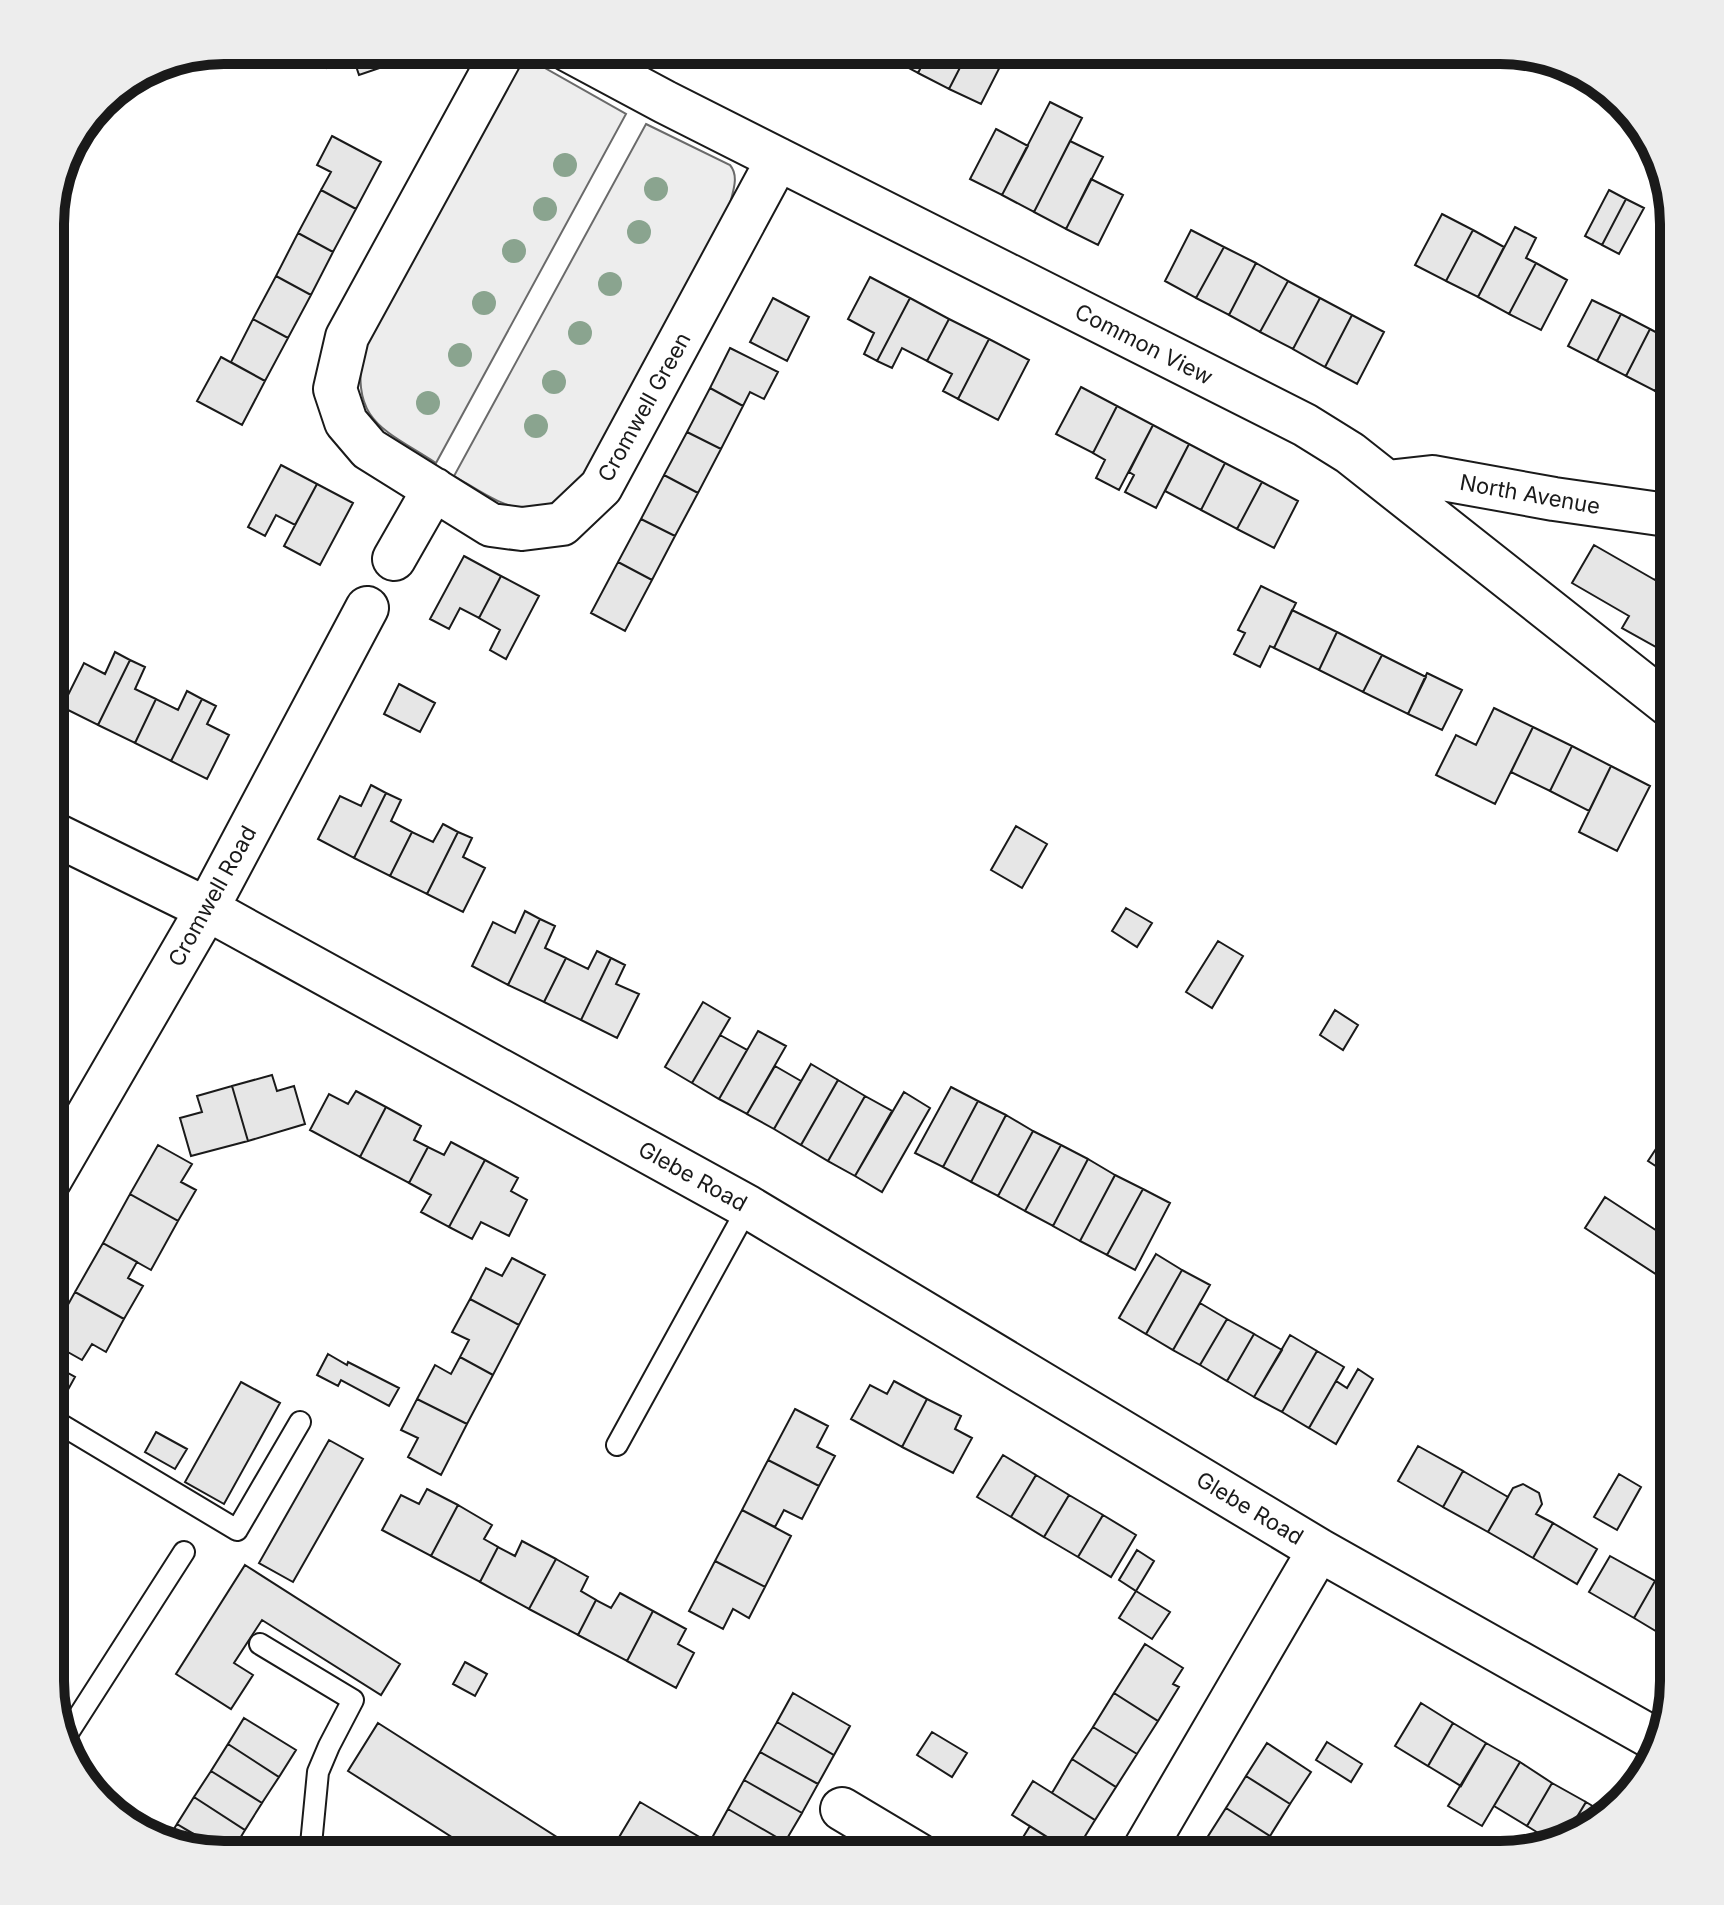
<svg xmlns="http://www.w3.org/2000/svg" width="1724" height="1905" font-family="Inter,sans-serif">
<rect width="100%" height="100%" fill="#fff"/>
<!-- green -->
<path fill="#ededed" stroke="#6a6a6a" stroke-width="2" d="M 525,62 L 543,67 L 626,114 L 436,463 C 382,428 351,422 363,349 L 511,73 Z
M 646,124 L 730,165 C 740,177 732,193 729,208 L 577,489 C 564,497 546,509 530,509 C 503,509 477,489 454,476 Z"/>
<!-- building -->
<path fill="#e6e6e6" stroke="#1a1a1a" stroke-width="2" d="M 316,50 L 336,50 L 326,68 L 311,60 Z
M 393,50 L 397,62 L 359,75 L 351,51 Z
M 891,50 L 930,50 L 918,73 L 888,57 Z
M 930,50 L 969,50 L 949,89 L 918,73 Z
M 969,50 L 1001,50 L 1007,53 L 981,104 L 949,89 Z
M 1050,102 L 1082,118 L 1034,212 L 1002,195 Z
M 996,129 L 1028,146 L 1002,195 L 970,179 Z
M 332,136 L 381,162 L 356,209 L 321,190 L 331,172 L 317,165 Z
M 1070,141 L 1103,157 L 1066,229 L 1034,212 Z
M 1091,179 L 1123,195 L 1098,245 L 1066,229 Z
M 321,190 L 356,209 L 333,252 L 298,233 Z
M 1609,190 L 1626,199 L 1602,245 L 1585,236 Z
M 1626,199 L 1644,208 L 1619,254 L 1602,245 Z
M 1442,214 L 1473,230 L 1446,281 L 1415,265 Z
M 1515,227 L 1536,238 L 1526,258 L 1536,263 L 1509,314 L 1478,297 Z
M 1191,230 L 1224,247 L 1196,298 L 1165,281 Z
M 1473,230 L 1504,247 L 1478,297 L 1446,281 Z
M 298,233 L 333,252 L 311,295 L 276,276 Z
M 1224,247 L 1256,263 L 1229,315 L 1196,298 Z
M 1256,263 L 1288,281 L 1260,332 L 1229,315 Z
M 1536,263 L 1567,280 L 1541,330 L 1509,314 Z
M 276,276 L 311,295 L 288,338 L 253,319 Z
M 870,277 L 910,298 L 877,361 L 864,354 L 874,333 L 848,319 Z
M 1288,281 L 1320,298 L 1293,349 L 1260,332 Z
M 773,298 L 809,317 L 787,361 L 750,342 Z
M 910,298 L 949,319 L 927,361 L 902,348 L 892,368 L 877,361 Z
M 1320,298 L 1352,315 L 1325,367 L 1293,349 Z
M 1592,300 L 1621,314 L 1597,361 L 1568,346 Z
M 1621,314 L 1650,329 L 1626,376 L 1597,361 Z
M 1352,315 L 1384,332 L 1357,384 L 1325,367 Z
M 253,319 L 288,338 L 265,381 L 231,362 Z
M 949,319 L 989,339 L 958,399 L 943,391 L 952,374 L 927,361 Z
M 1650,329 L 1674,342 L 1674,354 L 1655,391 L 1626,376 Z
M 989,339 L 1029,360 L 998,420 L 958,399 Z
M 730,348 L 778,372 L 764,399 L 750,392 L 743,406 L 710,388 Z
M 1674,354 L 1674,402 L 1655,391 Z
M 221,357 L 265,381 L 242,425 L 197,401 Z
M 1081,387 L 1117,406 L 1093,453 L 1056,434 Z
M 710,388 L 743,406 L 721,449 L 687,432 Z
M 1117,406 L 1153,425 L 1119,490 L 1096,478 L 1105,460 L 1093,453 Z
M 1153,425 L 1189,444 L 1156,508 L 1125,492 L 1134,475 L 1129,472 Z
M 687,432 L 721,449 L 698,493 L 664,475 Z
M 1189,444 L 1225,463 L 1201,510 L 1165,491 Z
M 1225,463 L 1262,482 L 1237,529 L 1201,510 Z
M 281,465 L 317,484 L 295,525 L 276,515 L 265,536 L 248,527 Z
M 664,475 L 698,493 L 675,536 L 641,519 Z
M 1262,482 L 1298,501 L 1274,548 L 1237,529 Z
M 317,484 L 353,503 L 320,565 L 284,546 Z
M 641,519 L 675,536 L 652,580 L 618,562 Z
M 1594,545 L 1655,580 L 1662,568 L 1674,575 L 1674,657 L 1622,628 L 1629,616 L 1572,583 Z
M 464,556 L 501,576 L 479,618 L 460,608 L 449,629 L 430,619 Z
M 618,562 L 652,580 L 625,631 L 591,613 Z
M 501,576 L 539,596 L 506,659 L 490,650 L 500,630 L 479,618 Z
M 1261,586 L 1296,603 L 1274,648 L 1270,646 L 1260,667 L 1234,654 L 1245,633 L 1238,630 Z
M 1292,610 L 1337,632 L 1319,670 L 1274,648 Z
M 1337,632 L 1382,655 L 1363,692 L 1319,670 Z
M 115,652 L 130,660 L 98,725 L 62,707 L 84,663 L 105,674 Z
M 1382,655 L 1426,677 L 1408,714 L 1363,692 Z
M 130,660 L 145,667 L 135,689 L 156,699 L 135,743 L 98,725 Z
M 1427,673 L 1462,690 L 1442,730 L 1408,714 Z
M 399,684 L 435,703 L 420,732 L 384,714 Z
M 187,691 L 202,699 L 171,761 L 135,743 L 156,699 L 178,710 Z
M 202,699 L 216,706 L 207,724 L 229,735 L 207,779 L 171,761 Z
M 1494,708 L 1533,727 L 1495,804 L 1436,775 L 1456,735 L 1476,745 Z
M 1533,727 L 1572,746 L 1550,791 L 1511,772 Z
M 1572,746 L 1611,766 L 1589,811 L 1550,791 Z
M 1611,766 L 1650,786 L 1617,851 L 1579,832 Z
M 371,785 L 386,793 L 354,858 L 318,839 L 340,796 L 361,806 Z
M 386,793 L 401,800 L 391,821 L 412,832 L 390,876 L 354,858 Z
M 443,824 L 458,832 L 427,894 L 390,876 L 412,832 L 433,842 Z
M 1016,826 L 1047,844 L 1022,888 L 991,870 Z
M 458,832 L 472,838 L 463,857 L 485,868 L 463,912 L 427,894 Z
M 1126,908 L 1152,923 L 1137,947 L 1112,931 Z
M 525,911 L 540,919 L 508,985 L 472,966 L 493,922 L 515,933 Z
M 540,919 L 555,926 L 545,948 L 566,958 L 544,1002 L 508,985 Z
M 1218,941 L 1243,956 L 1212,1008 L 1186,992 Z
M 597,951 L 611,958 L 581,1020 L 544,1002 L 566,958 L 588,969 Z
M 611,958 L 625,965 L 616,984 L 639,994 L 617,1038 L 581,1020 Z
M 703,1002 L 730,1018 L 692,1083 L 665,1067 Z
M 1335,1010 L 1358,1025 L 1343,1050 L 1320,1035 Z
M 758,1031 L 786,1046 L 747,1114 L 719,1099 Z
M 720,1035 L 747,1050 L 719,1099 L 692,1083 Z
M 811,1064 L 838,1080 L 801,1145 L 774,1129 Z
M 775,1066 L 801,1081 L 774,1129 L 747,1114 Z
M 272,1075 L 277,1091 L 294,1086 L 305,1124 L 248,1141 L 232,1086 Z
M 838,1080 L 865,1096 L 828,1161 L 801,1145 Z
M 232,1086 L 248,1141 L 191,1156 L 180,1118 L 202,1112 L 197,1096 Z
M 951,1087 L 978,1101 L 943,1167 L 915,1153 Z
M 356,1091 L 386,1107 L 360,1157 L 310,1130 L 329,1094 L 348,1104 Z
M 904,1092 L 930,1108 L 882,1192 L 855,1176 Z
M 865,1096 L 892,1111 L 855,1176 L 828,1161 Z
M 978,1101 L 1006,1115 L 971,1182 L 943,1167 Z
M 386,1107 L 421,1126 L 414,1140 L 428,1147 L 409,1183 L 360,1157 Z
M 1006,1115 L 1033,1131 L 998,1196 L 971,1182 Z
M 1033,1131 L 1061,1145 L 1025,1211 L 998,1196 Z
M 1667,1132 L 1674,1136 L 1674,1178 L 1648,1161 Z
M 451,1142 L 485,1160 L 449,1227 L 421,1212 L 431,1195 L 409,1183 L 428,1147 L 444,1155 Z
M 158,1145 L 192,1164 L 181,1182 L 196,1190 L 178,1221 L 130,1194 Z
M 1061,1145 L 1088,1159 L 1053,1226 L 1025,1211 Z
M 1088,1159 L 1115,1175 L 1080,1241 L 1053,1226 Z
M 485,1160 L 518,1178 L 511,1191 L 527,1200 L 509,1236 L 481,1222 L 472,1239 L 449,1227 Z
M 1115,1175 L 1143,1189 L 1107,1255 L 1080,1241 Z
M 1143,1189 L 1170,1203 L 1135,1270 L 1107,1255 Z
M 130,1194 L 178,1221 L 151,1270 L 103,1243 Z
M 1605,1197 L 1674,1242 L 1674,1286 L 1585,1228 Z
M 103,1243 L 137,1262 L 128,1278 L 143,1286 L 124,1319 L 75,1292 Z
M 1156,1254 L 1182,1270 L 1146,1334 L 1119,1318 Z
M 512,1258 L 545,1275 L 519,1325 L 470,1299 L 486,1268 L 502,1276 Z
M 1182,1270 L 1210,1285 L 1173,1350 L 1146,1334 Z
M 75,1292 L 124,1319 L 106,1352 L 92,1344 L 82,1360 L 50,1342 L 50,1337 Z
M 470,1299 L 519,1325 L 493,1375 L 460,1357 L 469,1340 L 452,1332 Z
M 1200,1303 L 1227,1319 L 1200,1365 L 1173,1350 Z
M 1227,1319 L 1254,1334 L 1227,1381 L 1200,1365 Z
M 1254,1334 L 1282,1350 L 1254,1397 L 1227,1381 Z
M 1290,1335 L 1317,1351 L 1282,1412 L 1254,1397 Z
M 1317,1351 L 1344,1367 L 1309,1428 L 1282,1412 Z
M 328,1354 L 347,1365 L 348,1362 L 399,1388 L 389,1406 L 341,1380 L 338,1386 L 317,1375 Z
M 460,1357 L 493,1375 L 467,1424 L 417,1399 L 435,1365 L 451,1374 Z
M 50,1363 L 75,1377 L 64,1397 L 50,1389 Z
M 1358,1369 L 1373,1379 L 1336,1444 L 1309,1428 L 1336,1381 L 1347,1388 Z
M 894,1381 L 927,1399 L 902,1447 L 851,1419 L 870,1385 L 887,1394 Z
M 241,1382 L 280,1403 L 224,1504 L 185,1482 Z
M 417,1399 L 467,1424 L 441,1475 L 408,1457 L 418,1438 L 401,1430 Z
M 927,1399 L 961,1416 L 955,1429 L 972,1438 L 953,1473 L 902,1447 Z
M 795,1409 L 828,1426 L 817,1447 L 835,1456 L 819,1486 L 768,1460 Z
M 156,1432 L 187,1449 L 175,1469 L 145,1452 Z
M 329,1440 L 363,1459 L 293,1582 L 259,1563 Z
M 1418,1446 L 1463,1471 L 1443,1507 L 1398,1481 Z
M 1003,1455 L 1036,1475 L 1011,1517 L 977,1497 Z
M 768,1460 L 819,1486 L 802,1519 L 784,1510 L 775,1527 L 742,1510 Z
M 1463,1471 L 1508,1497 L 1488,1532 L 1443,1507 Z
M 1619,1474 L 1641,1487 L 1617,1530 L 1594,1517 Z
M 1036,1475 L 1069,1495 L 1044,1537 L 1011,1517 Z
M 1523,1484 L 1539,1493 L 1542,1504 L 1536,1514 L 1553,1523 L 1533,1558 L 1488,1532 L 1513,1488 Z
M 427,1489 L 458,1505 L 431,1556 L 382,1530 L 401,1495 L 419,1504 Z
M 1069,1495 L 1103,1515 L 1078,1557 L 1044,1537 Z
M 458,1505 L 492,1525 L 484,1539 L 498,1547 L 480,1582 L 431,1556 Z
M 742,1510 L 791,1536 L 765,1587 L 715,1561 Z
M 1103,1515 L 1136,1535 L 1111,1577 L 1078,1557 Z
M 1553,1523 L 1597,1549 L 1577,1584 L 1533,1558 Z
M 522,1541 L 556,1559 L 529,1609 L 480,1582 L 498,1547 L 515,1556 Z
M 1137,1550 L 1154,1561 L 1136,1591 L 1119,1580 Z
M 1610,1556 L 1655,1581 L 1634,1618 L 1589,1592 Z
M 556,1559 L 588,1577 L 581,1591 L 596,1600 L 578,1635 L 529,1609 Z
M 715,1561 L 765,1587 L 749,1618 L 733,1609 L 723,1629 L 689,1611 Z
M 245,1565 L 400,1664 L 381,1695 L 262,1620 L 234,1663 L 253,1675 L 231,1709 L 176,1674 Z
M 1655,1581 L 1674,1592 L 1674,1642 L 1634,1618 Z
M 1136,1591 L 1170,1612 L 1152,1639 L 1119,1618 Z
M 620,1593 L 653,1611 L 627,1661 L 578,1635 L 596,1600 L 611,1608 Z
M 653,1611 L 686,1629 L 678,1644 L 694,1653 L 676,1688 L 627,1661 Z
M 1145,1644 L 1183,1668 L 1173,1684 L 1179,1687 L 1158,1721 L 1114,1693 Z
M 465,1662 L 487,1674 L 475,1696 L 453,1684 Z
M 793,1693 L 850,1726 L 834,1755 L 777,1722 Z
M 1114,1693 L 1158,1721 L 1137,1754 L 1093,1727 Z
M 1421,1703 L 1453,1723 L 1428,1766 L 1395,1746 Z
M 244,1718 L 296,1750 L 279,1777 L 228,1744 Z
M 777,1722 L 834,1755 L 818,1784 L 760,1752 Z
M 378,1723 L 585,1855 L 480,1855 L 348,1771 Z
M 1453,1723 L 1486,1743 L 1461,1786 L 1428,1766 Z
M 1093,1727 L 1137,1754 L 1116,1787 L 1072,1759 Z
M 932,1732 L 967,1753 L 952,1777 L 917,1755 Z
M 1327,1742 L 1362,1764 L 1351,1782 L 1316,1760 Z
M 1267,1743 L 1311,1772 L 1290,1804 L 1246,1776 Z
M 1486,1743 L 1520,1762 L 1482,1826 L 1448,1806 Z
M 228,1744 L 279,1777 L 262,1803 L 211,1771 Z
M 760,1752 L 818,1784 L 802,1813 L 744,1780 Z
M 1072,1759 L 1116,1787 L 1095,1820 L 1052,1793 Z
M 1520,1762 L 1552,1783 L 1527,1826 L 1494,1806 Z
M 211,1771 L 262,1803 L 245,1830 L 194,1797 Z
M 1246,1776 L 1290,1804 L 1270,1836 L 1226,1808 Z
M 744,1780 L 802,1813 L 785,1842 L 728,1809 Z
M 1033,1781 L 1095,1820 L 1074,1854 L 1012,1815 Z
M 1552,1783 L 1586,1802 L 1568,1832 L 1548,1839 L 1527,1826 Z
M 194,1797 L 245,1830 L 230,1855 L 177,1824 Z
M 640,1802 L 730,1855 L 646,1855 L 618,1839 Z
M 1586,1802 L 1609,1816 L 1568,1832 Z
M 1226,1808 L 1270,1836 L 1258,1855 L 1227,1855 L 1205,1841 Z
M 728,1809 L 785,1842 L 777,1855 L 741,1855 L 712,1838 Z
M 177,1824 L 226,1855 L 166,1842 Z
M 1030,1826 L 1074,1854 L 1073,1855 L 1012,1855 Z
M 1205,1841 L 1227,1855 L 1197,1855 Z"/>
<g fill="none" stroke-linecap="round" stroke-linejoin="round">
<!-- service casing -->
<g stroke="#1a1a1a" stroke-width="24">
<path id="service" d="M 50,1418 L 237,1530 L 300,1422
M 617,1445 L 748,1207
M 260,1644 L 353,1700 L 329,1746 L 318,1772 L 310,1855
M 68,1733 L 184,1552"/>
</g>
<!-- minor casing -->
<g stroke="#1a1a1a" stroke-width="46">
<path id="minor" d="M 504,50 L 347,337 L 335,389 L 346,422 L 369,449 L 491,525 L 522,529 L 562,524 L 601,487 L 778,159
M 568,50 L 665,102 L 1305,425 L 1350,453 L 1674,709
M 1387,482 L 1432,477 L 1554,499 L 1674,516
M 394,559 L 434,489
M 50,832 L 207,909 L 748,1207 L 1319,1550 L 1660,1742
M 50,1180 L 207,909 L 367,608
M 842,1809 L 919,1855
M 1141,1855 L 1319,1550"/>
</g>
<!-- service -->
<use href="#service" stroke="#fff" stroke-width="20"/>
<!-- minor -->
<use href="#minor" stroke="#fff" stroke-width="42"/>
</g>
<!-- trees -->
<g fill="#8aa48f">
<circle cx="565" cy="165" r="12"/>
<circle cx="656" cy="189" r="12"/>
<circle cx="545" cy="209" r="12"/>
<circle cx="639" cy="232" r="12"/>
<circle cx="514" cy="251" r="12"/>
<circle cx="610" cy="284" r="12"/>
<circle cx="484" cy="303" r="12"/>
<circle cx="580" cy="333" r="12"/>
<circle cx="460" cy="355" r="12"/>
<circle cx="554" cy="382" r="12"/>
<circle cx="428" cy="403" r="12"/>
<circle cx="536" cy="426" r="12"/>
</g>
<g text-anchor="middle" stroke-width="6" stroke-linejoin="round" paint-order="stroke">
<!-- street labels -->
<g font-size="22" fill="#1a1a1a" stroke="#fff">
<text transform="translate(1144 344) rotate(27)" y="8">Common View</text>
<text transform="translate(644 407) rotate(-61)" y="8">Cromwell Green</text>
<text transform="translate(1530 494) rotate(10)" y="8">North Avenue</text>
<text transform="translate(212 896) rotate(-61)" y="8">Cromwell Road</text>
<text transform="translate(693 1176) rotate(29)" y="8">Glebe Road</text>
<text transform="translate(1250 1508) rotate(31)" y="8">Glebe Road</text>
</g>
</g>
<!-- crop -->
<path d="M0 0H1724V1905H0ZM224 64H1500A160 160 0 0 1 1660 224V1681A160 160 0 0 1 1500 1841H224A160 160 0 0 1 64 1681V224A160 160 0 0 1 224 64Z" fill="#ededed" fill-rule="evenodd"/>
<path fill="none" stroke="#1a1a1a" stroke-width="10" d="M224 64H1500A160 160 0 0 1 1660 224V1681A160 160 0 0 1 1500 1841H224A160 160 0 0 1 64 1681V224A160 160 0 0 1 224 64Z"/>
</svg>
